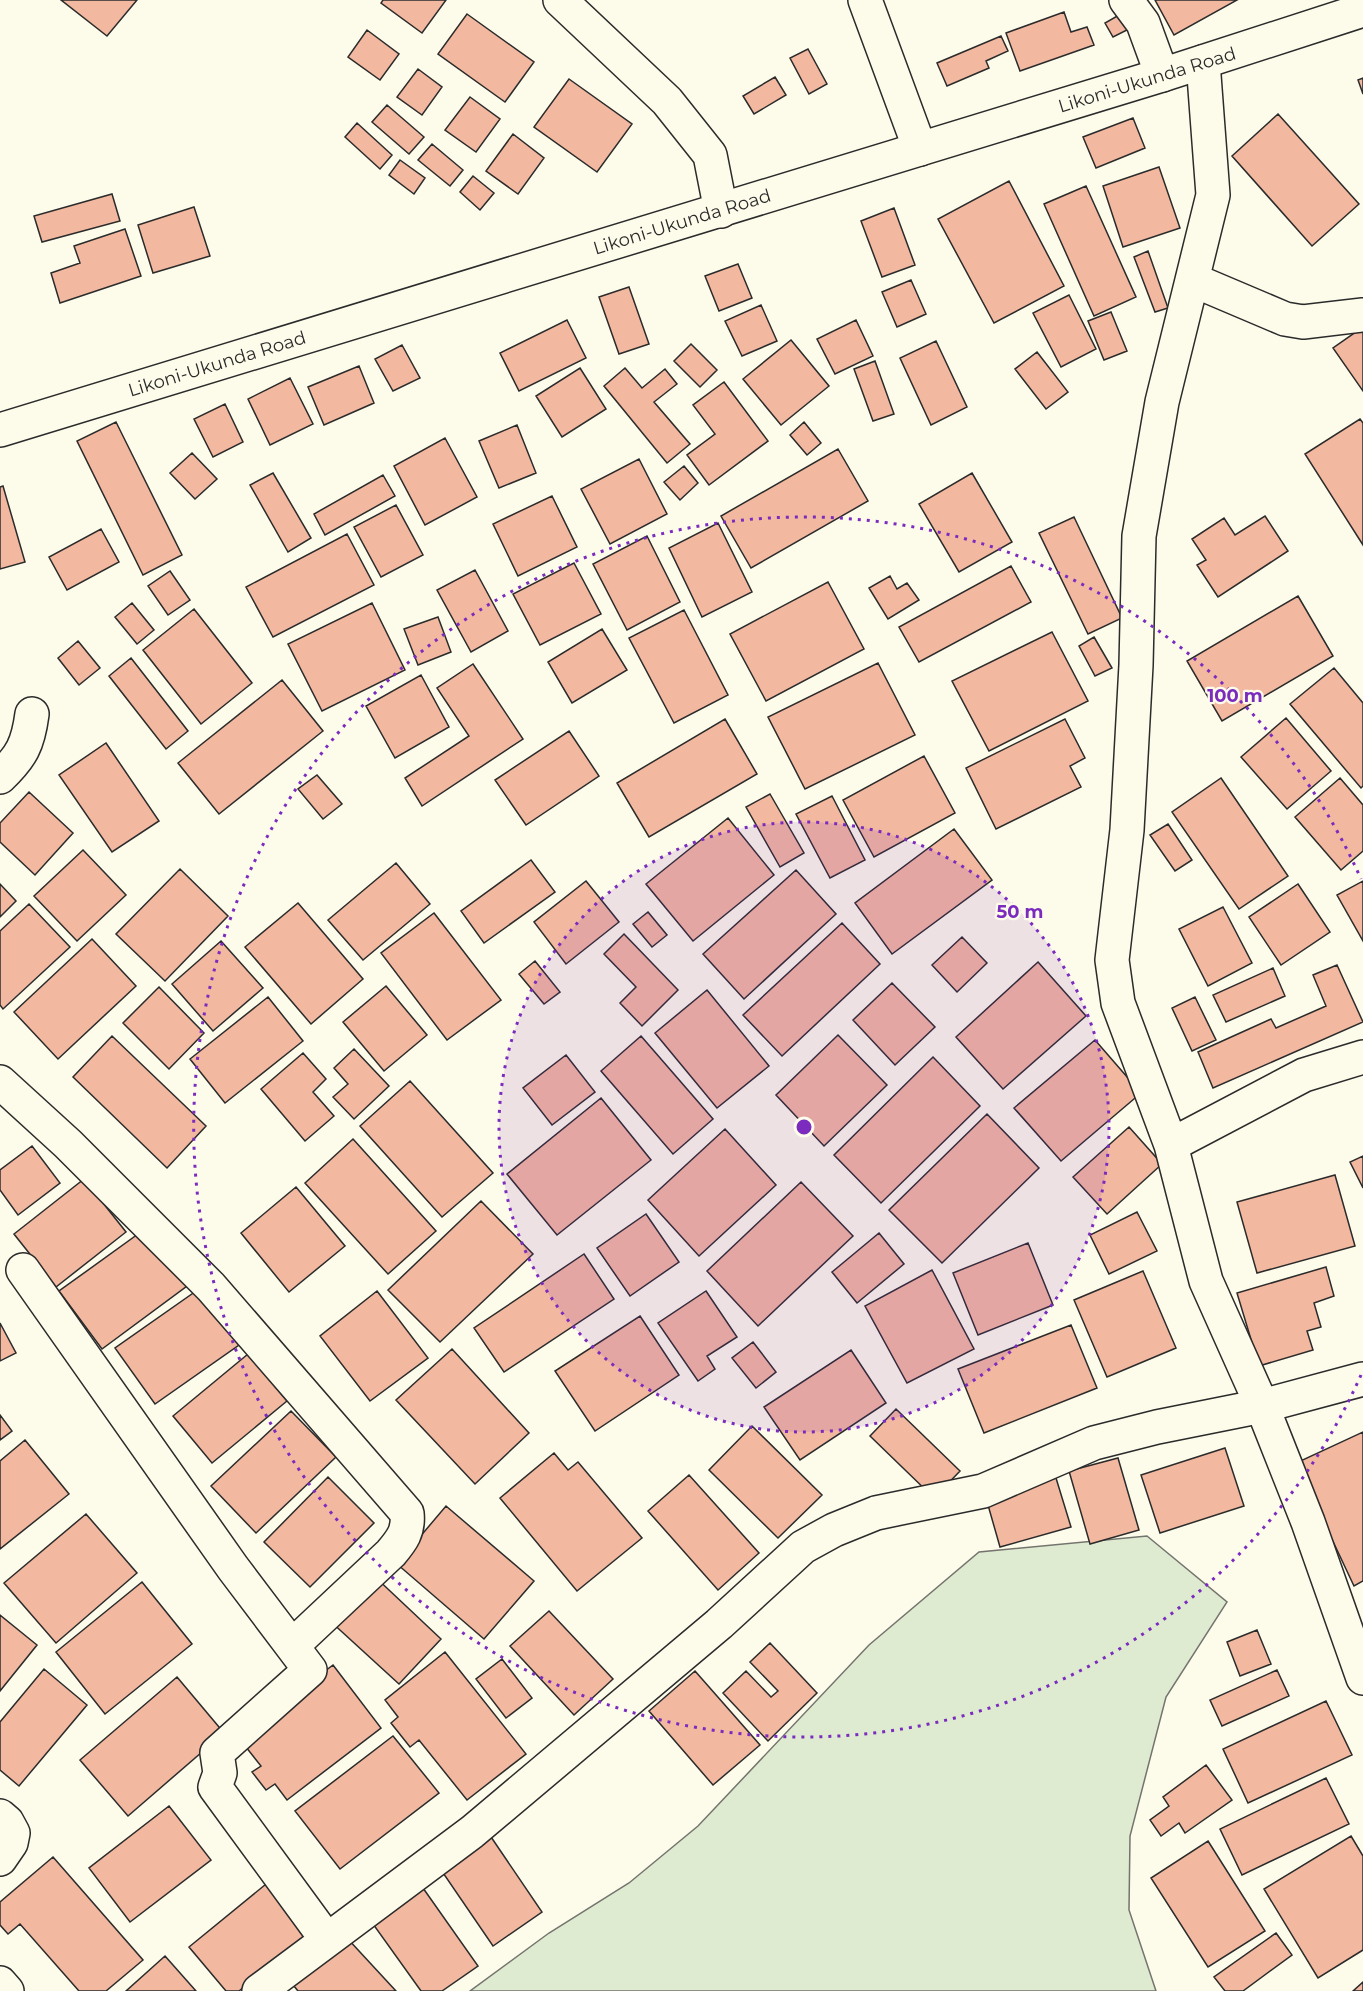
<svg xmlns="http://www.w3.org/2000/svg" width="1363" height="1991" font-family="Montserrat,sans-serif">
<rect width="100%" height="100%" fill="#fdfbea"/>
<!-- green -->
<path fill="#deebd1" stroke="#74746e" stroke-width="1.5" d="M 1147,1536 L 1227,1602 L 1166,1697 L 1130,1836 L 1129,1910 L 1156,1991 L 470,1991 L 549,1933 L 629,1883 L 698,1826 L 869,1645 L 979,1552 Z"/>
<!-- building -->
<path fill="#f2b8a0" stroke="#2b2b2b" stroke-width="1.5" d="M 61,0 L 137,0 L 107,36 Z
M 383,0 L 446,0 L 422,33 L 381,3 Z
M 1155,0 L 1237,0 L 1174,35 Z
M 1126,11 L 1135,26 L 1113,37 L 1105,23 Z
M 1064,12 L 1071,32 L 1087,27 L 1094,45 L 1020,71 L 1006,33 Z
M 467,14 L 534,62 L 505,102 L 438,54 Z
M 367,30 L 399,54 L 380,80 L 348,57 Z
M 1001,36 L 1008,51 L 986,61 L 989,68 L 947,86 L 937,63 Z
M 808,49 L 827,84 L 809,94 L 790,58 Z
M 418,69 L 442,87 L 422,115 L 397,97 Z
M 775,77 L 786,95 L 754,114 L 743,96 Z
M 1363,78 L 1363,94 L 1358,80 Z
M 569,79 L 632,124 L 597,172 L 534,127 Z
M 470,97 L 500,119 L 476,152 L 445,130 Z
M 387,105 L 424,137 L 409,154 L 372,122 Z
M 1278,114 L 1359,204 L 1312,246 L 1232,156 Z
M 1133,118 L 1145,148 L 1096,168 L 1083,137 Z
M 357,123 L 392,155 L 380,169 L 345,137 Z
M 513,134 L 544,158 L 518,194 L 486,171 Z
M 432,144 L 463,170 L 450,186 L 418,160 Z
M 400,160 L 425,178 L 414,194 L 389,175 Z
M 1159,167 L 1180,228 L 1123,247 L 1103,186 Z
M 473,176 L 494,193 L 480,210 L 460,192 Z
M 1009,181 L 1064,286 L 994,323 L 938,219 Z
M 1086,186 L 1136,297 L 1094,316 L 1044,204 Z
M 112,194 L 120,221 L 42,242 L 34,216 Z
M 194,207 L 210,256 L 153,273 L 138,225 Z
M 894,208 L 915,265 L 882,277 L 861,221 Z
M 125,229 L 141,276 L 60,303 L 51,273 L 80,263 L 74,246 Z
M 1148,251 L 1168,308 L 1155,312 L 1134,257 Z
M 738,264 L 752,298 L 719,311 L 705,276 Z
M 911,280 L 926,314 L 897,327 L 882,292 Z
M 629,287 L 649,344 L 619,354 L 599,297 Z
M 1069,295 L 1096,349 L 1061,367 L 1033,313 Z
M 761,305 L 777,341 L 742,356 L 725,321 Z
M 1111,312 L 1127,351 L 1104,360 L 1088,321 Z
M 567,320 L 586,358 L 519,391 L 500,353 Z
M 856,320 L 873,356 L 835,374 L 817,339 Z
M 1363,327 L 1363,391 L 1333,348 Z
M 791,340 L 829,386 L 781,425 L 743,379 Z
M 936,341 L 967,407 L 931,425 L 900,358 Z
M 691,344 L 717,370 L 700,387 L 674,361 Z
M 402,345 L 420,378 L 393,391 L 375,359 Z
M 1037,352 L 1068,392 L 1046,409 L 1015,369 Z
M 875,361 L 894,414 L 873,421 L 854,369 Z
M 359,366 L 374,403 L 324,425 L 308,387 Z
M 580,368 L 606,409 L 562,437 L 536,396 Z
M 625,368 L 642,388 L 665,369 L 677,384 L 654,402 L 690,444 L 667,463 L 604,386 Z
M 290,378 L 313,424 L 270,445 L 248,399 Z
M 724,382 L 768,441 L 709,485 L 687,455 L 715,434 L 693,405 Z
M 225,404 L 243,442 L 213,457 L 194,419 Z
M 1360,419 L 1363,423 L 1363,545 L 1305,454 Z
M 116,422 L 182,555 L 143,575 L 77,441 Z
M 804,422 L 821,443 L 807,455 L 790,435 Z
M 517,425 L 536,473 L 499,488 L 479,441 Z
M 445,438 L 477,497 L 425,525 L 394,466 Z
M 838,449 L 868,501 L 751,568 L 721,516 Z
M 192,453 L 217,479 L 195,499 L 170,473 Z
M 639,459 L 667,514 L 610,544 L 581,489 Z
M 684,466 L 698,483 L 680,500 L 664,482 Z
M 273,473 L 311,538 L 288,552 L 250,485 Z
M 972,473 L 1012,542 L 959,572 L 919,504 Z
M 383,475 L 395,496 L 325,535 L 314,514 Z
M 3,486 L 25,562 L 0,569 L 0,487 Z
M 552,496 L 577,547 L 518,576 L 493,524 Z
M 396,505 L 423,555 L 381,577 L 354,527 Z
M 1265,516 L 1288,551 L 1218,597 L 1197,565 L 1206,560 L 1192,539 L 1224,518 L 1235,535 Z
M 1074,517 L 1122,618 L 1088,634 L 1039,533 Z
M 718,523 L 752,592 L 702,617 L 669,548 Z
M 101,529 L 119,562 L 67,590 L 49,557 Z
M 347,534 L 374,585 L 273,637 L 246,587 Z
M 647,536 L 680,602 L 627,630 L 593,564 Z
M 574,563 L 601,614 L 540,645 L 513,594 Z
M 1011,566 L 1031,602 L 919,662 L 899,627 Z
M 475,570 L 508,631 L 471,652 L 437,590 Z
M 170,571 L 190,600 L 168,615 L 148,586 Z
M 890,576 L 897,589 L 907,583 L 919,600 L 888,619 L 869,588 Z
M 828,582 L 864,649 L 766,701 L 730,634 Z
M 1298,596 L 1333,656 L 1222,721 L 1187,661 Z
M 132,603 L 154,630 L 137,644 L 115,617 Z
M 372,603 L 405,670 L 322,711 L 288,644 Z
M 194,609 L 252,683 L 201,724 L 143,650 Z
M 684,610 L 728,695 L 674,723 L 629,638 Z
M 438,617 L 451,652 L 418,665 L 404,629 Z
M 602,629 L 627,670 L 572,703 L 548,662 Z
M 1052,632 L 1088,701 L 989,751 L 952,681 Z
M 1094,637 L 1112,668 L 1095,676 L 1079,646 Z
M 78,641 L 100,668 L 79,685 L 58,658 Z
M 131,658 L 188,731 L 166,749 L 109,676 Z
M 878,663 L 915,735 L 805,789 L 768,717 Z
M 473,664 L 523,739 L 422,806 L 405,778 L 469,736 L 437,688 Z
M 1334,668 L 1363,703 L 1363,786 L 1361,788 L 1290,704 Z
M 421,675 L 449,727 L 395,758 L 366,706 Z
M 282,680 L 323,731 L 219,814 L 178,763 Z
M 1286,718 L 1331,771 L 1287,809 L 1241,757 Z
M 725,719 L 757,774 L 649,837 L 617,783 Z
M 1065,719 L 1085,758 L 1070,766 L 1081,787 L 996,829 L 966,768 Z
M 569,731 L 599,776 L 526,825 L 495,780 Z
M 106,743 L 159,821 L 112,852 L 59,775 Z
M 924,756 L 955,813 L 874,857 L 843,800 Z
M 317,775 L 342,804 L 323,819 L 298,789 Z
M 1221,778 L 1288,876 L 1239,909 L 1172,812 Z
M 1340,778 L 1363,805 L 1363,851 L 1341,870 L 1295,817 Z
M 29,792 L 73,833 L 35,875 L 0,842 L 0,823 Z
M 770,794 L 804,853 L 780,867 L 746,807 Z
M 832,796 L 865,860 L 830,878 L 796,814 Z
M 728,818 L 774,875 L 693,941 L 646,884 Z
M 1168,824 L 1192,860 L 1175,871 L 1150,835 Z
M 954,829 L 992,880 L 892,954 L 855,903 Z
M 83,850 L 126,895 L 77,941 L 34,896 Z
M 531,860 L 555,892 L 484,943 L 461,911 Z
M 396,863 L 430,904 L 363,960 L 328,920 Z
M 180,869 L 228,916 L 165,981 L 116,934 Z
M 796,870 L 836,914 L 744,999 L 703,954 Z
M 586,881 L 619,922 L 566,964 L 534,922 Z
M 1363,881 L 1363,941 L 1337,895 Z
M 0,884 L 16,901 L 0,917 Z
M 1298,884 L 1330,932 L 1281,965 L 1249,917 Z
M 298,903 L 363,979 L 311,1024 L 245,947 Z
M 29,904 L 70,947 L 3,1009 L 0,1005 L 0,931 Z
M 1223,907 L 1252,963 L 1208,986 L 1179,929 Z
M 648,912 L 667,935 L 652,947 L 633,924 Z
M 434,913 L 501,1000 L 447,1040 L 381,953 Z
M 842,923 L 880,964 L 782,1056 L 743,1015 Z
M 624,934 L 678,990 L 642,1026 L 620,1003 L 636,987 L 604,954 Z
M 962,937 L 987,963 L 957,992 L 932,965 Z
M 92,939 L 136,986 L 58,1059 L 14,1012 Z
M 221,941 L 263,988 L 213,1031 L 172,984 Z
M 535,961 L 560,992 L 544,1004 L 519,974 Z
M 1038,962 L 1086,1016 L 1003,1089 L 956,1037 Z
M 1337,965 L 1363,1022 L 1213,1088 L 1198,1052 L 1271,1019 L 1276,1028 L 1326,1006 L 1313,975 Z
M 1273,968 L 1285,996 L 1226,1022 L 1213,995 Z
M 892,983 L 935,1027 L 895,1065 L 853,1020 Z
M 386,986 L 427,1035 L 384,1071 L 343,1022 Z
M 159,987 L 204,1033 L 169,1069 L 123,1023 Z
M 707,990 L 769,1066 L 717,1108 L 655,1033 Z
M 268,997 L 303,1041 L 225,1103 L 190,1059 Z
M 1195,997 L 1216,1040 L 1192,1051 L 1172,1008 Z
M 838,1035 L 887,1085 L 824,1146 L 776,1095 Z
M 112,1036 L 206,1126 L 167,1168 L 73,1077 Z
M 641,1036 L 713,1119 L 673,1154 L 601,1071 Z
M 1095,1040 L 1141,1093 L 1061,1161 L 1014,1108 Z
M 354,1049 L 389,1086 L 354,1119 L 333,1097 L 348,1084 L 334,1068 Z
M 303,1053 L 326,1079 L 313,1092 L 334,1116 L 305,1141 L 261,1089 Z
M 566,1055 L 595,1092 L 552,1125 L 523,1088 Z
M 933,1057 L 980,1106 L 881,1203 L 834,1155 Z
M 410,1081 L 493,1173 L 442,1217 L 360,1126 Z
M 601,1098 L 651,1160 L 557,1235 L 507,1174 Z
M 987,1114 L 1039,1168 L 942,1263 L 889,1210 Z
M 1129,1127 L 1162,1164 L 1107,1214 L 1073,1177 Z
M 725,1129 L 776,1185 L 699,1256 L 648,1200 Z
M 353,1139 L 436,1231 L 388,1274 L 305,1183 Z
M 32,1146 L 60,1183 L 18,1215 L 0,1190 L 0,1170 Z
M 1363,1156 L 1363,1188 L 1350,1162 Z
M 1335,1175 L 1355,1246 L 1257,1273 L 1237,1202 Z
M 84,1179 L 126,1232 L 56,1287 L 14,1234 Z
M 801,1182 L 853,1236 L 758,1326 L 707,1271 Z
M 296,1187 L 345,1246 L 289,1292 L 241,1233 Z
M 481,1201 L 533,1254 L 440,1342 L 388,1290 Z
M 1137,1212 L 1157,1251 L 1109,1274 L 1090,1235 Z
M 646,1214 L 679,1262 L 630,1296 L 597,1248 Z
M 145,1229 L 187,1286 L 102,1349 L 59,1291 Z
M 879,1233 L 904,1264 L 857,1303 L 832,1272 Z
M 1028,1243 L 1053,1305 L 978,1335 L 953,1273 Z
M 584,1254 L 614,1299 L 504,1372 L 474,1328 Z
M 1326,1267 L 1334,1296 L 1314,1303 L 1321,1327 L 1307,1331 L 1313,1350 L 1259,1366 L 1237,1293 Z
M 932,1270 L 974,1349 L 907,1383 L 865,1306 Z
M 1143,1271 L 1176,1348 L 1107,1377 L 1074,1300 Z
M 199,1289 L 239,1345 L 155,1404 L 115,1348 Z
M 377,1291 L 428,1358 L 370,1401 L 320,1336 Z
M 706,1291 L 737,1337 L 707,1356 L 715,1369 L 698,1381 L 658,1323 Z
M 640,1316 L 679,1375 L 595,1431 L 555,1371 Z
M 0,1323 L 16,1353 L 0,1361 Z
M 1071,1325 L 1097,1388 L 984,1433 L 958,1369 Z
M 753,1342 L 776,1372 L 756,1388 L 732,1358 Z
M 452,1349 L 529,1433 L 475,1484 L 396,1400 Z
M 851,1350 L 886,1403 L 800,1460 L 764,1407 Z
M 248,1354 L 287,1401 L 212,1463 L 173,1416 Z
M 896,1409 L 960,1471 L 934,1498 L 870,1436 Z
M 291,1411 L 336,1457 L 256,1533 L 211,1486 Z
M 0,1415 L 12,1431 L 0,1440 Z
M 752,1426 L 822,1495 L 778,1538 L 709,1470 Z
M 1363,1432 L 1363,1581 L 1354,1586 L 1296,1463 Z
M 25,1440 L 69,1494 L 0,1549 L 0,1461 Z
M 1225,1448 L 1244,1506 L 1160,1533 L 1141,1475 Z
M 554,1453 L 568,1470 L 578,1462 L 642,1538 L 577,1591 L 500,1498 Z
M 1118,1458 L 1139,1530 L 1090,1544 L 1069,1471 Z
M 689,1475 L 759,1553 L 718,1590 L 648,1511 Z
M 328,1477 L 374,1523 L 310,1587 L 264,1542 Z
M 1056,1478 L 1071,1527 L 1000,1547 L 986,1498 Z
M 446,1506 L 534,1581 L 484,1639 L 397,1564 Z
M 86,1514 L 137,1573 L 56,1643 L 4,1583 Z
M 372,1574 L 441,1639 L 399,1684 L 329,1620 Z
M 142,1582 L 192,1644 L 105,1714 L 56,1652 Z
M 549,1611 L 613,1679 L 574,1715 L 510,1646 Z
M 0,1615 L 37,1645 L 0,1691 Z
M 1257,1630 L 1271,1664 L 1240,1676 L 1227,1642 Z
M 770,1643 L 817,1693 L 768,1741 L 723,1693 L 746,1671 L 771,1697 L 778,1691 L 750,1662 Z
M 445,1652 L 526,1754 L 467,1800 L 419,1740 L 410,1747 L 391,1723 L 398,1717 L 385,1700 Z
M 502,1659 L 532,1698 L 506,1718 L 476,1679 Z
M 333,1665 L 381,1728 L 287,1800 L 275,1784 L 266,1790 L 252,1772 L 261,1766 L 238,1737 Z
M 44,1669 L 87,1705 L 19,1786 L 0,1770 L 0,1722 Z
M 1277,1670 L 1289,1696 L 1222,1726 L 1210,1700 Z
M 695,1671 L 760,1745 L 713,1785 L 649,1711 Z
M 177,1677 L 224,1733 L 128,1816 L 80,1760 Z
M 1326,1701 L 1352,1755 L 1248,1803 L 1223,1749 Z
M 393,1736 L 439,1793 L 340,1869 L 295,1811 Z
M 1206,1765 L 1232,1800 L 1185,1833 L 1179,1823 L 1161,1836 L 1150,1820 L 1169,1806 L 1163,1797 Z
M 1326,1778 L 1349,1824 L 1242,1875 L 1220,1829 Z
M 169,1806 L 211,1860 L 130,1922 L 89,1868 Z
M 489,1834 L 542,1912 L 493,1946 L 439,1867 Z
M 1351,1836 L 1363,1856 L 1363,1950 L 1318,1978 L 1264,1889 Z
M 1208,1841 L 1265,1931 L 1208,1967 L 1151,1878 Z
M 53,1857 L 143,1960 L 106,1991 L 79,1991 L 20,1924 L 8,1934 L 0,1925 L 0,1902 Z
M 271,1880 L 313,1930 L 239,1991 L 226,1991 L 189,1947 Z
M 423,1888 L 478,1966 L 442,1991 L 421,1991 L 373,1924 Z
M 1276,1933 L 1292,1955 L 1243,1991 L 1225,1991 L 1214,1977 Z
M 347,1938 L 396,1991 L 298,1991 L 294,1986 Z
M 165,1956 L 196,1991 L 126,1991 Z
M 1363,1982 L 1363,1991 L 1353,1991 Z"/>
<g fill="none" stroke-linecap="round" stroke-linejoin="round">
<!-- minor casing -->
<g stroke="#2b2b2b" stroke-width="36">
<path id="minor" d="M 560,0 L 667,101 L 710,155 L 721,211
M 865,0 L 920,149
M 1126,0 L 1143,23 L 1162,75
M 1203,62 L 1213,195 L 1162,402 L 1139,536 L 1136,665 L 1127,830 L 1112,960 L 1118,1003 L 1171,1145 L 1206,1281 L 1262,1406 L 1308,1522 L 1363,1678
M 1193,280 L 1285,319 L 1303,322 L 1363,315
M 0,777 C 22,756 28,744 32,714
M 0,1082 L 68,1144 L 211,1287 L 407,1513 C 409,1531 402,1540 391,1553 L 292,1646
M 1171,1145 L 1304,1075 L 1363,1057
M 23,1270 L 233,1568 L 310,1670 L 217,1753 L 220,1773 L 215,1787 L 327,1940
M 0,1816 L 7,1822 L 13,1833 L 11,1843 L 0,1859
M 0,1983 L 7,1991
M 259,1991 L 472,1832 L 719,1624 L 803,1547 L 834,1530 L 876,1513 L 983,1491 L 1094,1443 L 1157,1427 L 1262,1406 L 1363,1379"/>
</g>
<!-- trunk casing -->
<g stroke="#2b2b2b" stroke-width="36">
<path id="trunk" d="M 0,430 L 1162,75 L 1363,10"/>
</g>
<!-- minor -->
<use href="#minor" stroke="#fdfbea" stroke-width="33"/>
<!-- trunk -->
<use href="#trunk" stroke="#fdfbea" stroke-width="33"/>
</g>
<!-- distance rings -->
<circle cx="804" cy="1127" r="305" fill="#7b2cbf" fill-opacity=".12"/>
<g fill="none" stroke="#7b2cbf" stroke-width="3" stroke-dasharray="3 6">
<circle cx="804" cy="1127" r="305"/>
<path d="M1361 1375A610 610 0 1 1 1361 879"/>
</g>
<g text-anchor="middle" stroke-width="4.5" stroke-linejoin="round" paint-order="stroke">
<!-- street labels -->
<g font-size="18" fill="#2b2b2b" stroke="#fdfbea">
<text transform="translate(1147 80) rotate(-17)" y="6">Likoni-Ukunda Road</text>
<text transform="translate(682 222) rotate(-17)" y="6">Likoni-Ukunda Road</text>
<text transform="translate(217 364) rotate(-17)" y="6">Likoni-Ukunda Road</text>
</g>
</g>
<circle cx="804" cy="1127" r="9" fill="#7b2cbf" stroke="#fdfbea" stroke-width="3"/>
<g font-size="18" text-anchor="middle" font-weight="bold" fill="#7b2cbf" stroke="#fdfbea" stroke-width="4.5" stroke-linejoin="round" paint-order="stroke">
<text x="1235" y="702">100 m</text>
<text x="1020" y="918">50 m</text>
</g>
</svg>
